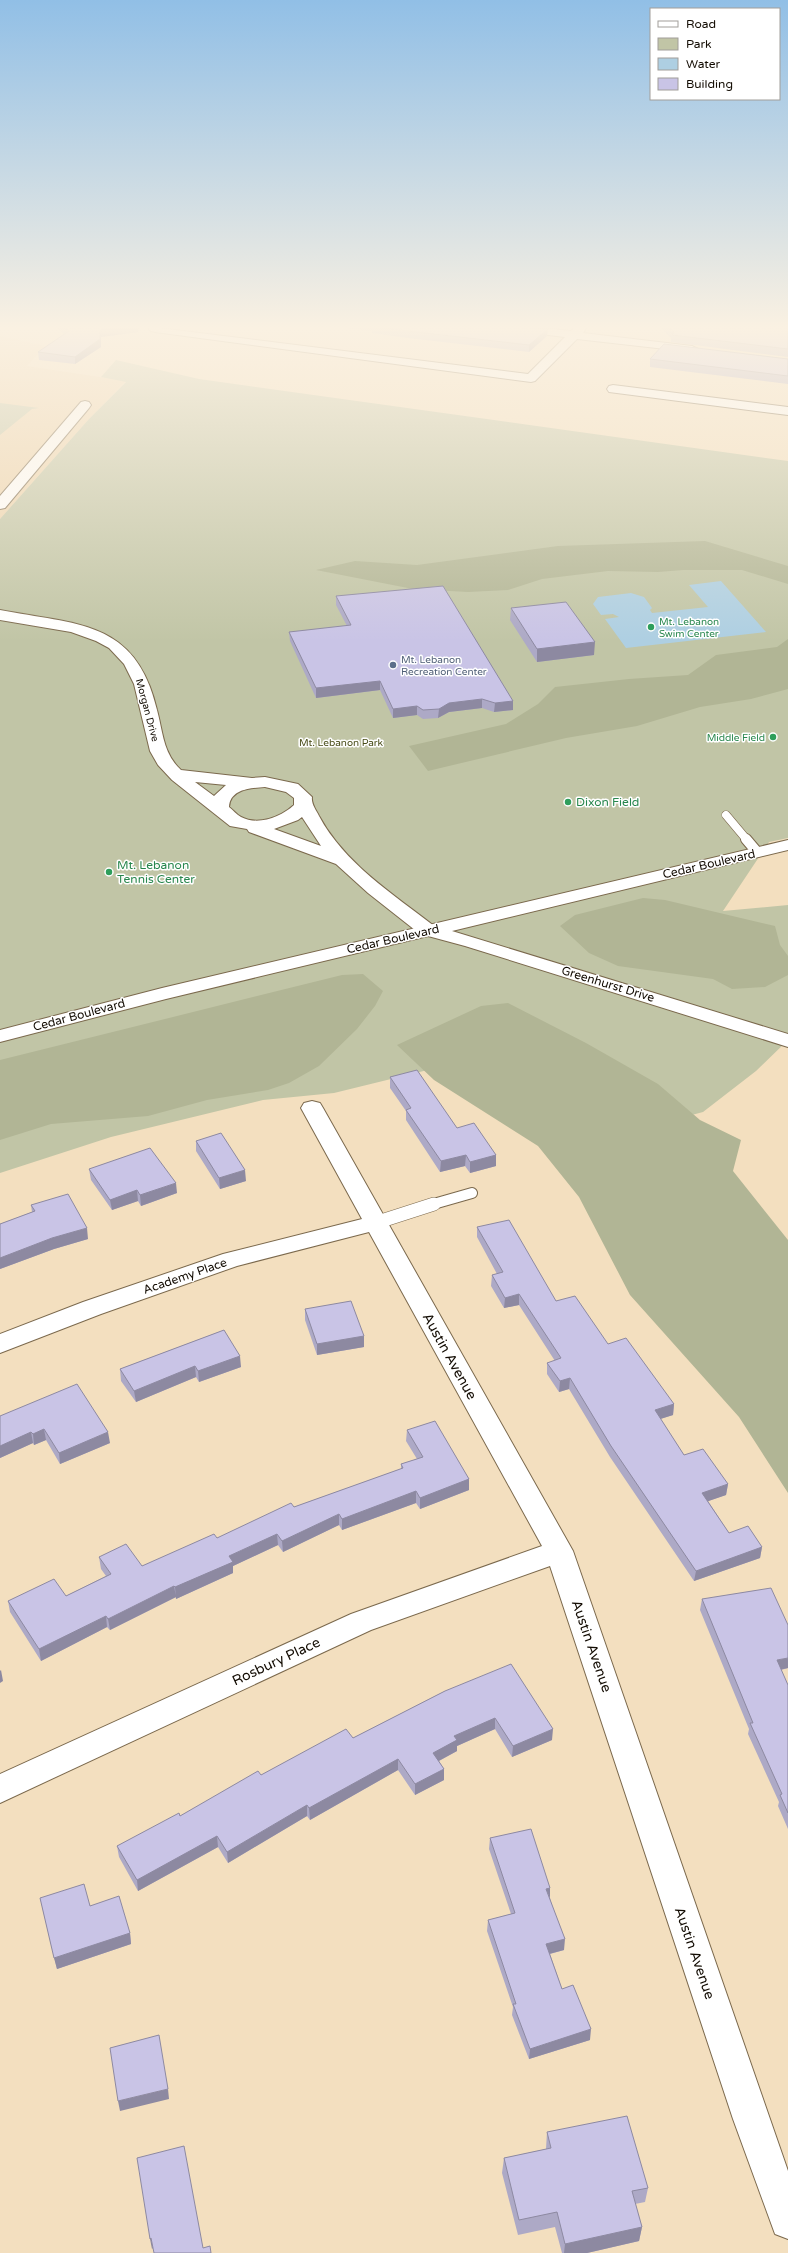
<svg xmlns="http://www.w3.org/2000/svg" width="788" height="2253" font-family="'Varela Round',sans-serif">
<rect width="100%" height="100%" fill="#f3dfbf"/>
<!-- built -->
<path fill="#edd4ae" d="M 0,336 L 45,346 L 27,366 L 126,381 L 89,419 L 0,519 Z"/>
<!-- green -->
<path fill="#c1c5a6" d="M 116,360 L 199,379 L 788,461 L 788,838 L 769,842 L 723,911 L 788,905 L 788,1040 L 756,1071 L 703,1112 L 572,1147 L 497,1053 L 334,1093 L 263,1100 L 111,1137 L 0,1173 L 0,519 L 89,419 L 126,382 L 101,377 Z
M 0,403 L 39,408 L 32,409 L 0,435 Z"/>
<!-- forest -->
<path fill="#b1b595" d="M 705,541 L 788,566 L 788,584 L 742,570 L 683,570 L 658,572 L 608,571 L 542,579 L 508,590 L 468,592 L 413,589 L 316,570 L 355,561 L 417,565 L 558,546 Z
M 788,639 L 788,689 L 751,699 L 700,707 L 637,726 L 566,738 L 428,771 L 409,746 L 506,724 L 538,704 L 555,687 L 629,679 L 688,675 L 716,655 L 777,647 Z
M 643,898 L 665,900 L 775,926 L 780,945 L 788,956 L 788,975 L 765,987 L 732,989 L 713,979 L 618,966 L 589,953 L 560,926 L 575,915 Z
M 363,974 L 383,991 L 375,1006 L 357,1029 L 319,1066 L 289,1083 L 268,1090 L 207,1100 L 148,1116 L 51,1124 L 0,1140 L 0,1060 L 342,975 Z
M 508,1003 L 586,1043 L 658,1084 L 700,1120 L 741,1140 L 733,1171 L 788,1240 L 788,1493 L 739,1417 L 630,1295 L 579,1197 L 538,1146 L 434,1080 L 397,1045 L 481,1006 Z"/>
<!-- water -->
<path fill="#aecfe2" d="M 721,581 L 766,632 L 626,648 L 605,619 L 619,617 L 613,614 L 601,615 L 593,604 L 598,597 L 631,593 L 644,597 L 652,608 L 650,610 L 652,613 L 708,607 L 689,585 Z"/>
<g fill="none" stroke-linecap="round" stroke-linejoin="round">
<!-- service-far2 casing -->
<g stroke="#7b694d" stroke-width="9">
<path id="service-far2" d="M 726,815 L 747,840"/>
</g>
<!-- service-far1 casing -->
<g stroke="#7b694d" stroke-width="12">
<path id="service-far1" d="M 746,839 L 757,852
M 430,1205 L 472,1193"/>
</g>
<!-- service casing -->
<g stroke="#7b694d" stroke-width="14">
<path id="service" d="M 375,1223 L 434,1204"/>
</g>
<!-- minor casing -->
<g stroke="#7b694d" stroke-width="2">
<path id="minor" d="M 151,327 L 528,374 L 565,337 L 507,330 L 502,327 L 533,327 L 571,331 L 576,327 L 587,327 L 583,333 L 692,346 L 698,349 L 692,352 L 577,339 L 535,381 L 531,382 L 155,332 L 151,331 L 149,329 Z
M 613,385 L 788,407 L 788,415 L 609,392 L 607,389 L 609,386 Z
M 85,401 L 89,402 L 91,405 L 89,408 L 5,508 L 0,509 L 0,496 L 81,402 Z
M 0,610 C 76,625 136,619 157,710 C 163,732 163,754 181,770 L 252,778 L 265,777 L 298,784 L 312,797 C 311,804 316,810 319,816 C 344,863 393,894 434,926 L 437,930 L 434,934 L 427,936 L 420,934 L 368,893 L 336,864 L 249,832 L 247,829 L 230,826 L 172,780 L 158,765 L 150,751 L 134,684 L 124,664 L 109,648 L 96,641 L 71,632 L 0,620 ZM 195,782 L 226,785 L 214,796 ZM 265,787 L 286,792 L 294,798 L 294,805 C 281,817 258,826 241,817 C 237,815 233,810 229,807 C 230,789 250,788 265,787 ZM 302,817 L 321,846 L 274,829 L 298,820 Z
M 312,1101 L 320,1103 L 323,1108 L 573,1551 L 788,2171 L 788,2239 L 775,2234 L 733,2119 L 550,1566 L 371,1630 L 0,1803 L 0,1774 L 351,1614 L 542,1546 L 369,1232 L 237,1266 L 101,1314 L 0,1353 L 0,1334 L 83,1302 L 223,1254 L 362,1219 L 301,1108 L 304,1103 Z"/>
</g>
<!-- tertiary casing -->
<g stroke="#7b694d" stroke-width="2">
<path id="tertiary" d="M 788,840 L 788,850 L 452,931 L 788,1034 L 788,1047 L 465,946 L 428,936 L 166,999 L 0,1042 L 0,1030 L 162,988 Z"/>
</g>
<!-- service-far2 -->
<use href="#service-far2" stroke="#fff" stroke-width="8"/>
<!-- service-far1 -->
<use href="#service-far1" stroke="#fff" stroke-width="10"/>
<!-- service -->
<use href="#service" stroke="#fff" stroke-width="13"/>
<!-- minor -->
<use href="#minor" fill="#fff" fill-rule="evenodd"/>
<!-- tertiary -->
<use href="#tertiary" fill="#fff" fill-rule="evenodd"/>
</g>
<!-- wall -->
<path fill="#ada9c6" d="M 55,327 L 139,327 L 138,332 L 101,337 L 101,347 L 75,364 L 39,360 L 38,352 L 64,334 Z
M 337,327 L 527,327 L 547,336 L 529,352 L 408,338 L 372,333 L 372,331 Z
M 544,327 L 557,327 L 556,328 Z
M 660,327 L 788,327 L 788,357 L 671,342 L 671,338 Z
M 650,359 L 788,359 L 788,384 L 650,367 Z
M 336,596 L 513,701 L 513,710 L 494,712 L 482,708 L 449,712 L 438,718 L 423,719 L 417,715 L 393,718 L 380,690 L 316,698 L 290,641 L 289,632 L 347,626 L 336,605 Z
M 511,608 L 594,655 L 537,662 L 510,620 Z
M 390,1077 L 457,1128 L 496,1155 L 496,1166 L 470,1173 L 465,1166 L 440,1172 L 406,1120 L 406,1111 L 390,1088 Z
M 196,1141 L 246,1181 L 220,1189 L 196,1151 Z
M 89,1169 L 177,1193 L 141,1206 L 138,1201 L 112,1210 L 91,1180 Z
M 31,1205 L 88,1239 L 54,1249 L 0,1269 L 0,1224 L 32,1212 Z
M 477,1227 L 556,1301 L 608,1344 L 674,1404 L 673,1415 L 660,1419 L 684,1455 L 728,1484 L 726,1495 L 708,1501 L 729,1533 L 762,1547 L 760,1558 L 694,1581 L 610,1457 L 569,1389 L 559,1392 L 547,1374 L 547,1363 L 555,1361 L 519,1305 L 504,1308 L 491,1286 L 492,1275 L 497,1274 L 477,1237 Z
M 305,1309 L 364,1336 L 364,1347 L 317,1355 L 305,1320 Z
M 224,1330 L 241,1367 L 199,1382 L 196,1377 L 136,1402 L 121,1381 L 120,1369 Z
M 0,1416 L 110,1443 L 60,1464 L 46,1440 L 34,1445 L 33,1443 L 0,1458 Z
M 407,1430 L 469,1479 L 469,1490 L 420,1509 L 416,1503 L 342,1530 L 339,1525 L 283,1552 L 278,1545 L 233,1566 L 233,1573 L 176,1599 L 176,1597 L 110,1630 L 107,1627 L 41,1661 L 10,1612 L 8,1601 L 66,1596 L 106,1576 L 101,1569 L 99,1557 L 142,1566 L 217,1538 L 294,1507 L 401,1469 L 401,1464 L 417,1459 L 406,1441 Z
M 702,1599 L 788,1668 L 781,1670 L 788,1685 L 788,1829 L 778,1806 L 779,1802 L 748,1734 L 749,1729 L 700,1610 Z
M 445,1691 L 552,1740 L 512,1757 L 495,1729 L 457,1746 L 457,1751 L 439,1761 L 444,1769 L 444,1780 L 415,1795 L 398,1770 L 310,1820 L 307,1816 L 228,1863 L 218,1847 L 138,1891 L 119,1857 L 117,1846 L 180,1816 L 261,1775 L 353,1738 Z
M 490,1838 L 550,1888 L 550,1898 L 564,1950 L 550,1954 L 562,1989 L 590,2040 L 529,2059 L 512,2015 L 513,2007 L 487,1931 L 488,1920 L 511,1914 L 489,1849 Z
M 40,1898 L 90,1906 L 130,1933 L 131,1944 L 57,1969 Z
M 547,2132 L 648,2188 L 645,2202 L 635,2204 L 642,2227 L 639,2241 L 587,2253 L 562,2253 L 555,2227 L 518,2235 L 502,2173 L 504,2158 L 546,2149 Z"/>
<!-- shaded-wall -->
<path fill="#8d89a1" d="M 122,327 L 139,327 L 138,332 L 101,337 L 101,347 L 75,364 L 75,357 L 100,330 Z
M 548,329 L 547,336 L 529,352 L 529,345 Z
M 595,642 L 594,655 L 537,662 L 537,649 Z
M 380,681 L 380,690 L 316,698 L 316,688 Z
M 482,699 L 482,708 L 449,712 L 438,718 L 439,709 L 449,703 Z
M 513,701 L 513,710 L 494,712 L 495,703 Z
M 417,706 L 417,715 L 393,718 L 393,709 Z
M 466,1155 L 465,1166 L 440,1172 L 441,1161 Z
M 496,1155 L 496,1166 L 470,1173 L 470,1162 Z
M 245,1170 L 246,1181 L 220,1189 L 219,1178 Z
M 176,1183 L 177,1193 L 141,1206 L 140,1195 Z
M 137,1190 L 138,1201 L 112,1210 L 110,1200 Z
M 87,1228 L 88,1239 L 54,1249 L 0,1269 L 0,1258 L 52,1238 Z
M 519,1294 L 519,1305 L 504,1308 L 505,1298 Z
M 364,1336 L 364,1347 L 317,1355 L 317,1344 Z
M 240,1356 L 241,1367 L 199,1382 L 198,1371 Z
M 195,1366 L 196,1377 L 136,1402 L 134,1391 Z
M 570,1378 L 569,1389 L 559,1392 L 560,1381 Z
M 674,1404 L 673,1415 L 654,1421 L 655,1410 Z
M 44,1429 L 46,1440 L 34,1445 L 33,1434 Z
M 31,1432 L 33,1443 L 0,1458 L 0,1446 Z
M 108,1432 L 110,1443 L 60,1464 L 59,1453 Z
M 469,1479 L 469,1490 L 420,1509 L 420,1498 Z
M 728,1484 L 726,1495 L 700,1504 L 702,1493 Z
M 416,1491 L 416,1503 L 342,1530 L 342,1519 Z
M 339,1514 L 339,1525 L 283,1552 L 282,1541 Z
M 277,1534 L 278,1545 L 233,1566 L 233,1573 L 176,1599 L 175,1587 L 229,1556 Z
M 762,1547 L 760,1558 L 694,1581 L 696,1571 Z
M 174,1586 L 176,1597 L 110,1630 L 108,1619 Z
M 106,1616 L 107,1627 L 41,1661 L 39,1649 Z
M 788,1658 L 788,1668 L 774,1671 L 777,1660 Z
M 1,1670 L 3,1681 L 0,1683 L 0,1671 Z
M 495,1718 L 495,1729 L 457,1746 L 457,1751 L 433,1764 L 433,1753 L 454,1736 Z
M 553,1729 L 552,1740 L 512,1757 L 513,1746 Z
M 398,1759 L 398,1770 L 310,1820 L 309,1808 Z
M 444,1769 L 444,1780 L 415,1795 L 415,1784 Z
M 307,1805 L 307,1816 L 228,1863 L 227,1852 Z
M 217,1836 L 218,1847 L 138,1891 L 137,1880 Z
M 550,1888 L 550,1898 L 546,1889 Z
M 130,1933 L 131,1944 L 57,1969 L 54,1958 Z
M 565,1939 L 564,1950 L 545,1955 L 546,1944 Z
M 591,2029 L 590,2040 L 529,2059 L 530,2049 Z
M 168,2089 L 169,2099 L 120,2111 L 118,2101 Z
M 642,2227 L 639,2241 L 587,2253 L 564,2253 L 565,2244 Z
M 151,2238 L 153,2248 L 152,2249 L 150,2239 Z"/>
<!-- building -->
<path fill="#c9c4e6" stroke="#8d89a1" d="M 63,327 L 122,327 L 100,330 L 100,339 L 75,357 L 38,352 L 69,331 Z
M 376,327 L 527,327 L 548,329 L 529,345 L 408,331 Z
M 668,327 L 788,327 L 788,349 L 672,335 L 674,332 Z
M 664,344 L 788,359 L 788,376 L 650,359 Z
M 443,586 L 513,701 L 495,703 L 482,699 L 449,703 L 439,709 L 423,710 L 417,706 L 393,709 L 380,681 L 316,688 L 289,632 L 351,625 L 336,596 Z
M 566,602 L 595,642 L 537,649 L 511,608 Z
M 417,1070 L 457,1128 L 474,1123 L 496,1155 L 470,1162 L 466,1155 L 441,1161 L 406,1110 L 411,1108 L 390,1077 Z
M 221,1133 L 245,1170 L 219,1178 L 196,1141 Z
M 150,1148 L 176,1183 L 140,1195 L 137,1190 L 110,1200 L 89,1169 Z
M 68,1194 L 87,1228 L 52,1238 L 0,1258 L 0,1224 L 35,1211 L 31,1205 Z
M 509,1220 L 556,1301 L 575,1296 L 608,1344 L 626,1338 L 674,1404 L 655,1410 L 684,1455 L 703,1449 L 728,1484 L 702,1493 L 729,1533 L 748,1526 L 762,1547 L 696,1571 L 611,1446 L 570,1378 L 560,1381 L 547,1363 L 561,1358 L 519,1294 L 505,1298 L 492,1275 L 503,1272 L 477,1227 Z
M 351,1301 L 364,1336 L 317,1344 L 305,1309 Z
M 224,1330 L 240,1356 L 198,1371 L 195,1366 L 134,1391 L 120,1369 Z
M 77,1384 L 108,1432 L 59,1453 L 44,1429 L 33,1434 L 31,1432 L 0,1446 L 0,1416 Z
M 435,1421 L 469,1479 L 420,1498 L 416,1491 L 342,1519 L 339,1514 L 282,1541 L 277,1534 L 229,1556 L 233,1562 L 175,1587 L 174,1586 L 108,1619 L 106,1616 L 39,1649 L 8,1601 L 54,1579 L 66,1596 L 111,1574 L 99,1557 L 126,1544 L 142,1566 L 214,1534 L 217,1538 L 291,1503 L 294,1507 L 403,1468 L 401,1464 L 423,1457 L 407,1430 Z
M 771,1588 L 788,1625 L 788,1658 L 777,1660 L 788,1685 L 788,1813 L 780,1795 L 782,1794 L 750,1723 L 753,1723 L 702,1599 Z
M 511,1664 L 553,1729 L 513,1746 L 495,1718 L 454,1736 L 457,1740 L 433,1753 L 444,1769 L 415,1784 L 398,1759 L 309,1808 L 307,1805 L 227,1852 L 217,1836 L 137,1880 L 117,1846 L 179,1813 L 180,1816 L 258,1771 L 261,1775 L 346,1729 L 353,1738 L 445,1691 Z
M 531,1829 L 550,1888 L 546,1889 L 565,1939 L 546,1944 L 562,1989 L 573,1985 L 591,2029 L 530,2049 L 513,2004 L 516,2004 L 488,1920 L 515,1913 L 490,1838 Z
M 84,1884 L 90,1906 L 119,1896 L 130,1933 L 54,1958 L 40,1898 Z
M 159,2035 L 168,2089 L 118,2101 L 110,2048 Z
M 627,2116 L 648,2188 L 632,2191 L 642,2227 L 565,2244 L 557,2212 L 519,2220 L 504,2158 L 551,2148 L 547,2132 Z
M 184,2146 L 203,2248 L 210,2246 L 211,2253 L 154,2253 L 151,2238 L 150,2239 L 137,2158 Z"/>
<!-- sky -->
<linearGradient id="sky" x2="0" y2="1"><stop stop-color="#91bfe6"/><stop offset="0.51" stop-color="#faf1e2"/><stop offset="1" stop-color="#faf1e2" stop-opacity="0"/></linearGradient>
<rect width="788" height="642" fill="url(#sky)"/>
<!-- markers -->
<g fill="#2e9e5b" stroke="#fff" stroke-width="1.5">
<circle cx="651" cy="627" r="4"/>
<circle cx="773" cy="737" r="4"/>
<circle cx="568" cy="802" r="4"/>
<circle cx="109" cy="872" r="4"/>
</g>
<circle fill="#5c6f8a" stroke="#fff" stroke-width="1.5" cx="393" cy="665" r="4"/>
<g text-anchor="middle" stroke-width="3" stroke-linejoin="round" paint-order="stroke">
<!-- far-leisure labels -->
<g font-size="10" fill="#27864d" stroke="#fff" text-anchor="start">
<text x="659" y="625">Mt. Lebanon<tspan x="659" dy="12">Swim Center</tspan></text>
<text x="765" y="741" text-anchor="end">Middle Field</text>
</g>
<!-- far-service labels -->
<g font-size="10" fill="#4e5e75" stroke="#fff" text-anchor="start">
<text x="401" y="663">Mt. Lebanon<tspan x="401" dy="12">Recreation Center</tspan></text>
</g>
<!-- far-street labels -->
<g font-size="10" fill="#130c03" stroke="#fff">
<text transform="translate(148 710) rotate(75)" y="4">Morgan Drive</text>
</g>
<!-- far-park labels -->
<g font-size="10" fill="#474b16" stroke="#fff">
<text x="341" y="746">Mt. Lebanon Park</text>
</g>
<!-- leisure labels -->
<g font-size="12" fill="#27864d" stroke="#fff" text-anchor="start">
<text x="576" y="806">Dixon Field</text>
<text x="117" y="869">Mt. Lebanon<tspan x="117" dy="14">Tennis Center</tspan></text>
</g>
<!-- street labels -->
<g font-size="12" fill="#130c03" stroke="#fff">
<text transform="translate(709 864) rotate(-13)" y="4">Cedar Boulevard</text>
<text transform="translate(393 939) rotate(-13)" y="4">Cedar Boulevard</text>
<text transform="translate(608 984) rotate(17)" y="4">Greenhurst Drive</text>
<text transform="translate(79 1015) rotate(-15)" y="4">Cedar Boulevard</text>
<text transform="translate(185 1276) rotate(-19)" y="4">Academy Place</text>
</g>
<!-- near-street labels -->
<g font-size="14" fill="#130c03" stroke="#fff">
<text transform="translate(450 1356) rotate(61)" y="5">Austin Avenue</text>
<text transform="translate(592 1646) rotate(71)" y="5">Austin Avenue</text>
<text transform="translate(276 1661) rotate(-25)" y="5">Rosbury Place</text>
<text transform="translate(695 1953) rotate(71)" y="5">Austin Avenue</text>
</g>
</g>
<!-- legend -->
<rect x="650" y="8" width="130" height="92" fill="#ffffff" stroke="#a19e9a"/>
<rect x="658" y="21" width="20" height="6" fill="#ffffff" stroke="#a19e9a"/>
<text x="686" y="28" font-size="12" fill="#130c03">Road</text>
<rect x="658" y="38" width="20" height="12" fill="#c1c5a6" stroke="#a19e9a"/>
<text x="686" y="48" font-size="12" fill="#130c03">Park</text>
<rect x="658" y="58" width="20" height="12" fill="#aecfe2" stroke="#a19e9a"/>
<text x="686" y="68" font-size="12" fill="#130c03">Water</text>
<rect x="658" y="78" width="20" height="12" fill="#c9c4e6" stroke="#a19e9a"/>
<text x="686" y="88" font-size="12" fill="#130c03">Building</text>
</svg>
